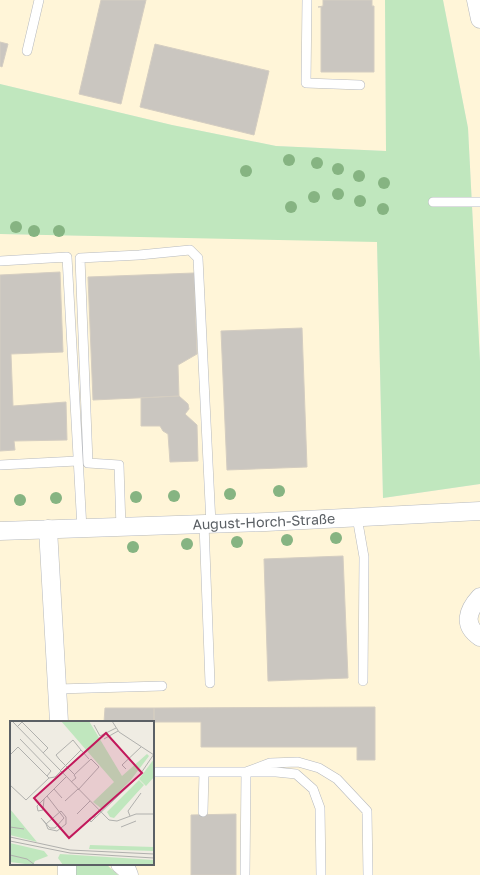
<svg xmlns="http://www.w3.org/2000/svg" width="480" height="875" font-family="'Golos Text',sans-serif">
<rect width="100%" height="100%" fill="#efece3"/>
<!-- commercial -->
<path fill="#fff5d8" fill-rule="evenodd" d="M 0,0 L 385,0 L 386,151 L 276,146 L 172,125 L 0,84 Z
M 443,0 L 480,0 L 480,361 L 468,128 Z
M 0,234 L 377,241 L 383,498 L 480,484 L 480,875 L 0,875 ZM 11,722 L 153,722 L 153,864 L 11,864 Z"/>
<!-- green -->
<path fill="#c0e7be" d="M 385,0 L 443,0 L 468,128 L 480,361 L 480,484 L 383,498 L 377,242 L 0,234 L 0,84 L 172,125 L 276,146 L 386,151 Z
M 76,864 L 106,864 L 118,875 L 76,875 Z"/>
<!-- building -->
<path fill="#cac6c0" stroke="#d4cdc1" d="M 101,0 L 146,0 L 121,104 L 79,94 Z
M 323,0 L 372,0 L 372,6 L 374,6 L 374,72 L 321,72 L 321,7 L 318,7 L 323,6 Z
M 0,42 L 8,44 L 2,67 L 0,66 Z
M 155,44 L 269,71 L 254,135 L 140,107 Z
M 60,272 L 63,352 L 11,354 L 13,406 L 66,402 L 67,440 L 14,441 L 15,450 L 0,451 L 0,275 Z
M 194,273 L 197,354 L 178,365 L 179,396 L 93,400 L 88,277 Z
M 302,328 L 307,467 L 227,470 L 221,331 Z
M 179,396 L 188,404 L 189,409 L 185,414 L 197,425 L 198,461 L 170,462 L 168,434 L 163,431 L 160,426 L 141,426 L 141,398 Z
M 343,556 L 348,678 L 268,681 L 264,559 Z
M 375,707 L 375,760 L 357,760 L 357,747 L 201,747 L 201,722 L 154,722 L 154,708 Z
M 105,708 L 154,708 L 154,742 L 153,722 L 104,722 Z
M 236,814 L 236,875 L 191,875 L 191,815 Z"/>
<g fill="none" stroke-linecap="round" stroke-linejoin="round">
<!-- lane casing -->
<g stroke="#b6b9be" stroke-width="10">
<path id="lane" d="M 307,0 L 306,83 L 360,85
M 27,51 L 39,0
M 433,202 L 480,202
M 0,261 L 67,257 L 82,529
M 0,465 L 77,461
M 357,517 L 364,557 L 363,681
M 204,524 L 210,683
M 121,528 L 119,465 L 88,463 L 80,258 L 139,255 L 190,250 L 198,258 L 211,524
M 57,689 L 162,686
M 153,772 L 276,772 L 296,774 L 313,789 L 320,808 L 321,875
M 203,812 L 204,772
M 245,875 L 246,772 L 270,763 L 298,762 L 319,768 L 337,779 L 367,811 L 368,875"/>
</g>
<!-- street casing -->
<g stroke="#b6b9be" stroke-width="19">
<g id="street">
<path d="M 476,0 L 480,19"/>
<path d="M 48,529 L 59,722"/>
<path id="s1" d="M 0,531 L 266,522 L 480,511"/>
<path d="M 480,597 C 468,610 462,625 480,637"/>
<path d="M 67,864 L 67,875"/>
<path d="M 120,864 L 127,870 L 129,875"/>
</g>
</g>
<!-- lane -->
<use href="#lane" stroke="#fff" stroke-width="9"/>
<!-- street -->
<use href="#street" stroke="#fff" stroke-width="18"/>
</g>
<!-- trees -->
<g fill="#86b482">
<circle cx="289" cy="160" r="6"/>
<circle cx="317" cy="163" r="6"/>
<circle cx="338" cy="169" r="6"/>
<circle cx="246" cy="171" r="6"/>
<circle cx="359" cy="176" r="6"/>
<circle cx="384" cy="183" r="6"/>
<circle cx="338" cy="194" r="6"/>
<circle cx="314" cy="197" r="6"/>
<circle cx="360" cy="201" r="6"/>
<circle cx="291" cy="207" r="6"/>
<circle cx="383" cy="209" r="6"/>
<circle cx="16" cy="227" r="6"/>
<circle cx="34" cy="231" r="6"/>
<circle cx="59" cy="231" r="6"/>
<circle cx="279" cy="491" r="6"/>
<circle cx="230" cy="494" r="6"/>
<circle cx="174" cy="496" r="6"/>
<circle cx="136" cy="497" r="6"/>
<circle cx="56" cy="498" r="6"/>
<circle cx="20" cy="500" r="6"/>
<circle cx="336" cy="538" r="6"/>
<circle cx="287" cy="540" r="6"/>
<circle cx="237" cy="542" r="6"/>
<circle cx="187" cy="544" r="6"/>
<circle cx="133" cy="547" r="6"/>
</g>
<g text-anchor="middle" stroke-width="3" stroke-linejoin="round" paint-order="stroke">
<!-- street labels -->
<g font-size="14" fill="#5b6065" stroke="#fff">
<text dy="5" stroke="none"><textPath href="#s1" startOffset="264">August-Horch-Straße</textPath></text>
</g>
</g>
<!-- overview -->
<g transform="translate(10 721)">
<rect width="144" height="144" fill="#efece3"/>
<path d="M 51,0 L 79,0 L 112,55 L 137,33 L 139,35 L 120,60 L 92,88 L 83,81 L 104,61 ZM 144,38 L 144,56 L 136,65 L 129,58 ZM 129,59 L 134,64 L 104,97 L 100,96 L 97,91 ZM 0,88 L 27,121 L 0,114 ZM 0,122 L 34,130 L 38,135 L 25,140 L 23,144 L 0,141 ZM 80,124 L 144,126 L 144,130 L 79,128 ZM 50,133 L 144,139 L 144,144 L 53,144 L 48,137 Z" fill="#c0e7be"/>
<path fill="none" stroke="#b0b0ad" stroke-width="1" d="M 2,0 L 99,99 L 107,100 L 126,93 L 144,93M 102,0 L 109,11 L 144,34M 84,4 L 90,15 L 106,7M 7,6 L 12,1 L 38,27 L 33,32M 10,18 L 41,50 L 37,55M 94,18 L 108,10M 0,34 L 8,26 L 39,57 L 16,79 L 0,64M 49,38 L 46,34 L 63,19 L 71,29M 49,38 L 64,53M 116,48 L 112,44 L 131,26M 50,50 L 71,29 L 79,38M 39,57 L 45,56 L 51,50M 61,61 L 66,57 L 64,54 L 81,38 L 89,46 L 68,69M 44,68 L 52,77M 34,78 L 33,89 L 28,90 L 27,85 L 56,56M 55,80 L 68,68M 67,93 L 80,80M 120,95 L 118,90 L 131,72M 83,96 L 86,96 L 81,101 L 79,98 ZM 86,96 L 129,55 L 144,33M 31,97 L 40,107 L 45,107 L 54,97 L 37,75M 33,99 L 36,103 L 51,90 L 56,96 L 56,103 L 47,110 L 38,108 L 36,103M 0,106 L 14,108M 111,106 L 126,100M 0,116 L 60,129 L 144,133M 0,120 L 60,132 L 144,137M 0,134 L 17,138 L 25,144"/>
<path fill="#c2185b" fill-opacity="0.15" stroke="#c2185b" stroke-width="2" d="M 96,12 L 132,52 L 59,117 L 24,77 Z"/>
<rect width="144" height="144" fill="none" stroke="#5b6065" stroke-width="2"/>
</g>
</svg>
